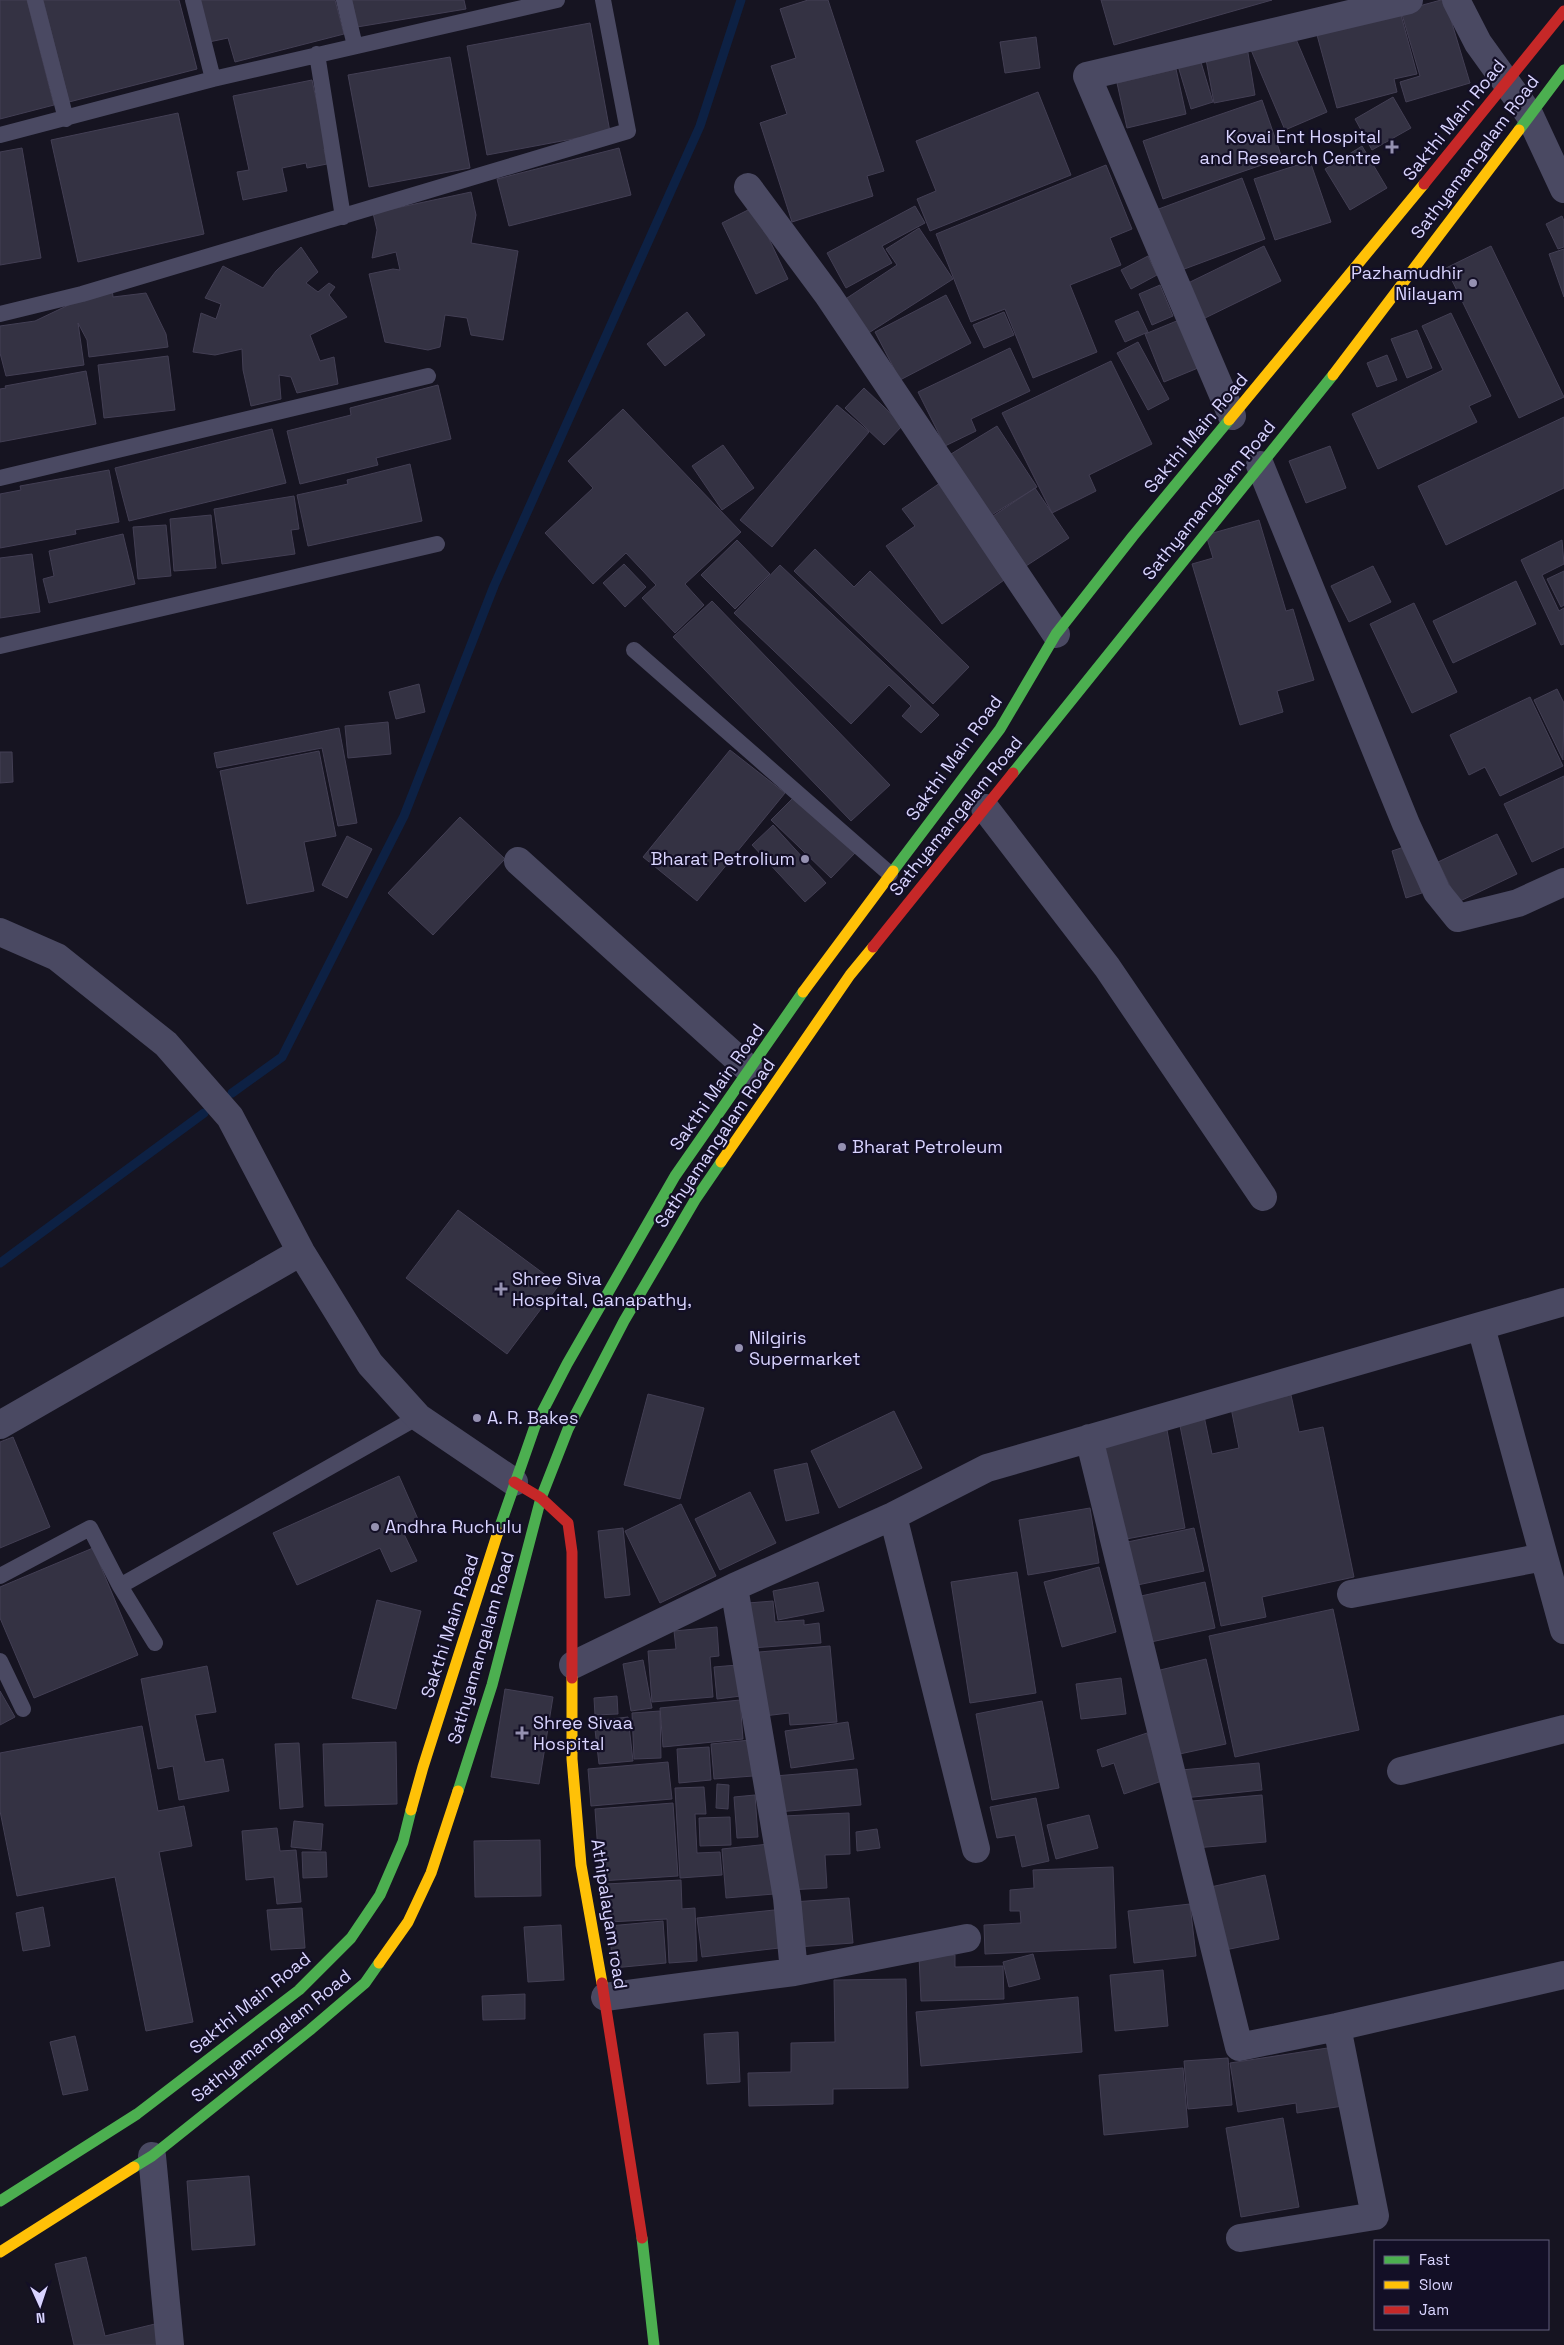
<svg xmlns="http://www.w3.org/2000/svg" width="1564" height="2345" font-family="'Space Grotesk',sans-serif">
<rect width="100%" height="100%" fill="#161421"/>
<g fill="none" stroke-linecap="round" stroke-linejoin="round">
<!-- stream -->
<path stroke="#0d2144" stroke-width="9" d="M 232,1093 L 282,1057 L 404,816 L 494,586 L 700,126 L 741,0
M 0,1263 L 204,1113"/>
</g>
<!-- building -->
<path fill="#343243" stroke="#433f54" d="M 0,0 L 27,0 L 54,105 L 0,119 Z
M 43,0 L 179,0 L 197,69 L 69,102 Z
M 198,0 L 335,0 L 344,34 L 235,62 L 228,38 L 209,42 Z
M 352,0 L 464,0 L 466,9 L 357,27 Z
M 808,0 L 828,0 L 884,171 L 867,176 L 873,196 L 792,222 L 760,123 L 787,114 L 771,66 L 796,58 L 780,9 Z
M 1101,0 L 1272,0 L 1114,45 Z
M 1441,0 L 1445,0 L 1470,83 L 1406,102 L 1400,82 L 1420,76 L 1401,11 Z
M 1401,15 L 1417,74 L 1394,79 L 1397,92 L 1337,108 L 1317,35 Z
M 590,23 L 610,132 L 487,155 L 467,46 Z
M 1293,32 L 1327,112 L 1285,130 L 1251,50 Z
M 1036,37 L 1040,68 L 1005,73 L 1000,42 Z
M 1247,47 L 1255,95 L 1214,103 L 1205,54 Z
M 450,57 L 470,168 L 369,187 L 348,75 Z
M 1200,59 L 1213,102 L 1191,109 L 1178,66 Z
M 1176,69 L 1186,114 L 1127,128 L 1117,83 Z
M 312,80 L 327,149 L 324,149 L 327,164 L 307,168 L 306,163 L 282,168 L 287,191 L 243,200 L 237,172 L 249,170 L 233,96 Z
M 1038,92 L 1071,175 L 930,231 L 917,199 L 936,191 L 916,141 Z
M 1393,97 L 1411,128 L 1372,150 L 1355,119 Z
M 1262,100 L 1282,158 L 1163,199 L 1143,141 Z
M 178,113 L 204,234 L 78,262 L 51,140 Z
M 1362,146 L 1387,188 L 1350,210 L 1325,169 Z
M 22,148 L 41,258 L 0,265 L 0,152 Z
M 619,148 L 631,195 L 509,226 L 497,179 Z
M 1310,161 L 1331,222 L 1275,240 L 1254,179 Z
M 1106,165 L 1132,229 L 1110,238 L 1121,265 L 1070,285 L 1097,352 L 1033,378 L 1005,309 L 971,322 L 936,234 Z
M 1242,178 L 1265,239 L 1179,271 L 1156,210 Z
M 471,192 L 476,215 L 471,243 L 518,251 L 503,340 L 471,335 L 467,318 L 445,315 L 440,347 L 428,350 L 385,342 L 369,274 L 393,269 L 400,270 L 396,252 L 372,258 L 377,230 L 373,213 Z
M 915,206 L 925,223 L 882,246 L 892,263 L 846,288 L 827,253 Z
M 754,207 L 788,279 L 756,294 L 722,223 Z
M 1562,216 L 1564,221 L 1564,247 L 1558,249 L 1546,224 Z
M 919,228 L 953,279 L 867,334 L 844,300 L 897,265 L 886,249 Z
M 1264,246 L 1281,281 L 1203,319 L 1186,284 Z
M 1491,246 L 1564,397 L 1519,418 L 1446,268 Z
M 301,247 L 318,272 L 306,283 L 318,292 L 329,283 L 335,287 L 329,295 L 347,317 L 310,335 L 320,361 L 334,357 L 338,384 L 297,393 L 291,377 L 279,375 L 281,399 L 251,406 L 243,370 L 242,349 L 215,355 L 193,352 L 201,313 L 216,319 L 221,304 L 205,298 L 223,266 L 263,288 L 276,271 Z
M 1564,249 L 1564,297 L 1549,254 Z
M 1148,256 L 1157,275 L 1131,289 L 1121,270 Z
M 1160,285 L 1173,316 L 1152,325 L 1139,294 Z
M 112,288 L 113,297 L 146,293 L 166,334 L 168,347 L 89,357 L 87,340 L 78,323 L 84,365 L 6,376 L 0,353 L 0,326 L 35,321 L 100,290 Z
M 946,295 L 971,343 L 900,380 L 875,332 Z
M 1138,311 L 1148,332 L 1125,342 L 1115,321 Z
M 687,312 L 705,335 L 665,366 L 647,344 Z
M 1004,312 L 1014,335 L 984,348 L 973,325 Z
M 1451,313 L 1491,396 L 1469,406 L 1477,422 L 1378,469 L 1352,414 L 1443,370 L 1422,326 Z
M 1179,320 L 1198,368 L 1164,382 L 1145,334 Z
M 1417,330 L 1432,368 L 1407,378 L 1391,339 Z
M 1138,342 L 1169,399 L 1148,410 L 1117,353 Z
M 1010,348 L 1030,391 L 971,419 L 976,431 L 945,446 L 918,392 Z
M 1387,355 L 1397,380 L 1377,387 L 1367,363 Z
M 168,356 L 175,410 L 104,418 L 98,365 Z
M 1111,361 L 1152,444 L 1089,475 L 1096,491 L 1052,513 L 1002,413 Z
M 86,371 L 96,424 L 0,442 L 0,389 L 6,388 L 5,386 Z
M 438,385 L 451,439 L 376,458 L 378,465 L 300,484 L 287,431 L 351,415 L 350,408 Z
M 864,388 L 903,425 L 884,445 L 845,408 Z
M 837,405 L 869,432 L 772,547 L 740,520 Z
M 623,409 L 741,532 L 685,584 L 704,605 L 675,633 L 642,598 L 656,585 L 626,553 L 593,584 L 545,533 L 593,488 L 568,461 Z
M 1564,417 L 1564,488 L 1446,545 L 1418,486 Z
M 997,426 L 1037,487 L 990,516 L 951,454 Z
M 272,429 L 286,483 L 129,521 L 115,468 Z
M 723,445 L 754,488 L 722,510 L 692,466 Z
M 1330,446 L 1346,488 L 1306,503 L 1289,461 Z
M 410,464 L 422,521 L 308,546 L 297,495 L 348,484 L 347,480 Z
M 109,470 L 119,522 L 75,530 L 76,534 L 0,548 L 0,494 L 21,490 L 20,486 Z
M 940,483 L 1007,578 L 942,624 L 886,546 L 915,526 L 902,509 Z
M 1035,488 L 1069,538 L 1026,566 L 993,516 Z
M 294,496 L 299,529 L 291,530 L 295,554 L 222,564 L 214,509 Z
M 211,515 L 216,568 L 174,571 L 170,519 Z
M 1259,520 L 1286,611 L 1293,609 L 1314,680 L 1277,691 L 1283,712 L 1240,725 L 1192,564 L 1213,558 L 1206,535 Z
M 166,525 L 171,576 L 138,579 L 133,527 Z
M 123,534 L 135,584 L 49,603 L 43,579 L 54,576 L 49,551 Z
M 737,540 L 770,574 L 735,609 L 701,575 Z
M 1562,540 L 1564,564 L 1542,575 L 1559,611 L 1564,608 L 1564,644 L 1561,645 L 1521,560 Z
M 815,549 L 854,587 L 870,571 L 969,667 L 933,704 L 794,571 Z
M 32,554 L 40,612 L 0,618 L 0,558 Z
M 624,564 L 646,587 L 625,607 L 603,583 Z
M 780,565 L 939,715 L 921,733 L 902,716 L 911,706 L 889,685 L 851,724 L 734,613 Z
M 1373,566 L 1391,602 L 1349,622 L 1331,586 Z
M 1564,571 L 1564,605 L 1561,607 L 1547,579 Z
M 1516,581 L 1536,624 L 1453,663 L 1433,621 Z
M 712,601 L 890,785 L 851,821 L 673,637 Z
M 1414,603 L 1457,692 L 1412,713 L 1370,624 Z
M 419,684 L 425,712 L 396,719 L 389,692 Z
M 1557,689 L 1564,703 L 1563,760 L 1534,700 Z
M 1530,697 L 1563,766 L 1500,796 L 1485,767 L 1469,775 L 1450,735 Z
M 388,722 L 391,754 L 348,758 L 345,726 Z
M 339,728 L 357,823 L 338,826 L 322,748 L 217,768 L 214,753 Z
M 730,750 L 785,793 L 697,901 L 643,857 Z
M 319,751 L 336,836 L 304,842 L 314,891 L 247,904 L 220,771 Z
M 0,752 L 12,752 L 13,782 L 0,783 Z
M 1564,776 L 1564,847 L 1532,862 L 1504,804 Z
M 796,795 L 855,853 L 831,878 L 771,820 Z
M 460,817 L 505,859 L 433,935 L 388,893 Z
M 773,825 L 826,883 L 805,902 L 752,845 Z
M 1497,834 L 1517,874 L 1458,902 L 1438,862 Z
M 347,836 L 372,849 L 347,898 L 322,885 Z
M 1407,846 L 1422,893 L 1406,898 L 1392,851 Z
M 458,1210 L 559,1285 L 507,1354 L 406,1278 Z
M 648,1394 L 704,1408 L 680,1499 L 624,1485 Z
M 1291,1395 L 1299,1432 L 1323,1427 L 1354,1577 L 1262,1597 L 1266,1617 L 1221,1626 L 1179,1421 L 1204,1416 L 1212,1454 L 1239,1448 L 1231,1408 Z
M 894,1411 L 922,1468 L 839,1508 L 811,1451 Z
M 1167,1430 L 1185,1528 L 1121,1540 L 1102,1441 Z
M 13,1437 L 50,1527 L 0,1548 L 0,1442 Z
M 807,1463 L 819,1513 L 786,1521 L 774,1470 Z
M 399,1476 L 421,1526 L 404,1534 L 417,1561 L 391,1572 L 380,1548 L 297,1585 L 273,1533 Z
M 750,1492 L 776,1543 L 720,1570 L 695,1519 Z
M 681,1504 L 716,1576 L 660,1603 L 625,1531 Z
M 1090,1508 L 1099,1563 L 1028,1575 L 1019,1520 Z
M 623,1528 L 630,1595 L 605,1598 L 598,1531 Z
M 1194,1528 L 1204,1571 L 1128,1587 L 1118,1544 Z
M 93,1548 L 138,1655 L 34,1698 L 0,1618 L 0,1587 Z
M 1099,1567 L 1116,1632 L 1062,1647 L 1044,1582 Z
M 1017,1572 L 1036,1693 L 970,1703 L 951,1582 Z
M 818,1582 L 824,1611 L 778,1620 L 773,1591 Z
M 1205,1582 L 1215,1628 L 1151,1642 L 1141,1596 Z
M 377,1600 L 421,1611 L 396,1709 L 352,1698 Z
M 773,1601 L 775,1622 L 804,1620 L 804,1625 L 819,1623 L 821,1643 L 751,1648 L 748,1603 Z
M 1333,1609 L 1359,1730 L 1235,1757 L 1209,1636 Z
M 717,1627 L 719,1656 L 710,1657 L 713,1697 L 652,1702 L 648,1651 L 676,1649 L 674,1631 Z
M 830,1646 L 837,1722 L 790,1725 L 789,1713 L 764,1716 L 759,1652 Z
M 1206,1659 L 1226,1744 L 1175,1755 L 1156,1671 Z
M 643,1660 L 652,1708 L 631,1711 L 623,1664 Z
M 737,1665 L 741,1696 L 717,1699 L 714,1667 Z
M 207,1666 L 216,1712 L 195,1715 L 205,1762 L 223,1759 L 229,1791 L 179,1800 L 173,1766 L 158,1769 L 141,1679 Z
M 1121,1678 L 1126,1714 L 1081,1719 L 1076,1684 Z
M 505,1689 L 553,1697 L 539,1784 L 491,1777 Z
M 0,1691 L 15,1717 L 0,1725 Z
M 617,1696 L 618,1714 L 595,1715 L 594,1698 Z
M 740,1700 L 743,1739 L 663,1747 L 660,1708 Z
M 1042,1701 L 1059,1788 L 992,1800 L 976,1714 Z
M 660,1711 L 661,1758 L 634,1759 L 632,1713 Z
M 628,1717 L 633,1761 L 599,1764 L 594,1721 Z
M 848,1722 L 854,1759 L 791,1768 L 785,1731 Z
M 142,1726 L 158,1811 L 184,1806 L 192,1846 L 159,1852 L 193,2022 L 146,2031 L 115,1877 L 17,1896 L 0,1811 L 0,1753 Z
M 1147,1733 L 1162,1781 L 1124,1794 L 1114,1763 L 1102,1767 L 1097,1750 Z
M 750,1740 L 753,1776 L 714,1779 L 711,1744 Z
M 396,1742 L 397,1804 L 325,1806 L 323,1744 Z
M 299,1743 L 303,1807 L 280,1809 L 275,1744 Z
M 709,1747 L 711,1780 L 679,1783 L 677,1749 Z
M 668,1762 L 672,1799 L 591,1806 L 588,1769 Z
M 1259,1763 L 1262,1790 L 1184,1798 L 1181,1770 Z
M 857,1769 L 861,1805 L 777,1812 L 775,1776 Z
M 717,1784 L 729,1785 L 728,1809 L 716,1808 Z
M 704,1787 L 706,1814 L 695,1814 L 697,1853 L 720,1852 L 722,1875 L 680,1878 L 675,1788 Z
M 755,1795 L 758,1837 L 737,1838 L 734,1797 Z
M 1262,1795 L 1266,1842 L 1195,1848 L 1192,1801 Z
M 1036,1798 L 1049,1861 L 1022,1867 L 1015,1835 L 997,1838 L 990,1807 Z
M 673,1803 L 678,1876 L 600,1881 L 595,1809 Z
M 849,1813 L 850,1854 L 825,1855 L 827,1888 L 786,1890 L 783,1816 Z
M 1089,1815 L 1098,1848 L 1056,1859 L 1047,1825 Z
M 730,1817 L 731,1845 L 700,1846 L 699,1818 Z
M 294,1821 L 323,1824 L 321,1850 L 291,1847 Z
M 277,1828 L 280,1851 L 296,1850 L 301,1902 L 277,1904 L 274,1877 L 246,1880 L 242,1831 Z
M 877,1829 L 880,1848 L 857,1851 L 856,1832 Z
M 540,1840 L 541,1896 L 475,1897 L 474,1841 Z
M 769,1844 L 774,1894 L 726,1898 L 722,1849 Z
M 302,1852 L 326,1852 L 327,1877 L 303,1878 Z
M 1113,1867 L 1116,1948 L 985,1954 L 984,1925 L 1021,1923 L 1020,1911 L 1010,1911 L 1010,1890 L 1034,1888 L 1033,1870 Z
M 1265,1875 L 1279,1939 L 1220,1951 L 1206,1888 Z
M 681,1880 L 682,1909 L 695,1908 L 697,1961 L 669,1963 L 667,1919 L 608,1922 L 606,1884 Z
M 849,1898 L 853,1943 L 797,1947 L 793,1902 Z
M 1190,1904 L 1196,1956 L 1134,1963 L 1128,1911 Z
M 43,1907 L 50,1946 L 23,1951 L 16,1913 Z
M 302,1908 L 305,1948 L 271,1950 L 267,1910 Z
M 784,1909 L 788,1947 L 702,1957 L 697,1918 Z
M 663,1921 L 666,1963 L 613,1968 L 609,1926 Z
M 561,1925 L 564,1980 L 528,1982 L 524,1927 Z
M 1033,1954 L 1040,1979 L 1009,1987 L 1003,1962 Z
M 955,1955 L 955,1967 L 1003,1966 L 1004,1999 L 921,2001 L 919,1956 Z
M 1163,1970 L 1168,2026 L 1115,2031 L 1110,1975 Z
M 906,1979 L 908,2088 L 833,2089 L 833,2104 L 749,2106 L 748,2073 L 791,2072 L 791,2043 L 835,2042 L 834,1980 Z
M 525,1994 L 525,2019 L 483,2020 L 482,1996 Z
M 1078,1997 L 1082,2052 L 921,2066 L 916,2012 Z
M 738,2032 L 740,2082 L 707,2084 L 704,2034 Z
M 75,2036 L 88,2090 L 63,2095 L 50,2042 Z
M 1334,2047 L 1343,2106 L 1297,2113 L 1296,2103 L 1238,2112 L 1230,2063 Z
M 1228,2058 L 1232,2105 L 1188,2109 L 1184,2061 Z
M 1183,2068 L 1188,2127 L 1104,2135 L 1099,2075 Z
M 1283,2118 L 1299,2207 L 1241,2217 L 1226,2128 Z
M 249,2176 L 255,2245 L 192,2250 L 187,2181 Z
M 86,2257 L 105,2336 L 155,2324 L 159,2345 L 74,2345 L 55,2264 Z"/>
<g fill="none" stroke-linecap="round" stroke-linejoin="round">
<!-- lane -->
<path stroke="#4a4962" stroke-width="16" d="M 35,0 L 66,119
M 193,0 L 213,79
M 344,0 L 355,46
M 317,54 L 343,217
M 0,135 L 213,79 L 557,0
M 0,314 L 82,294 L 628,131 L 603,0
M 0,478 L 428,376
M 0,646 L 437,544
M 634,650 L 890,874
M 0,1576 L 90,1528 L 120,1586 L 418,1417
M 120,1586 L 155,1643
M 0,1661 L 23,1709"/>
<!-- street -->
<path stroke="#4a4962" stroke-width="28" d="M 1456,0 L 1478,43 L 1529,114 L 1564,189
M 748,187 L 828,295 L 1056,634
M 1232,416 L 1087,76 L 1409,0
M 1260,465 L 1406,824 L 1437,892 L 1458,918 L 1518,903 L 1564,882
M 985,808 L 1107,967 L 1263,1197
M 518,861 L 751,1071
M 0,932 L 57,957 L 166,1044 L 230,1117 L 301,1252 L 370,1364 L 418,1417 L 514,1482
M 1481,1327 L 1564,1630
M 0,1425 L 301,1252
M 1089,1438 L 1239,2047 L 1337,2027 L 1564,1975
M 893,1516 L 976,1849
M 1351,1594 L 1544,1557
M 573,1665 L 734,1587 L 893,1516 L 987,1468 L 1564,1302
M 1401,1771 L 1564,1729
M 794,1972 L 967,1938
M 605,1997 L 794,1972 L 787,1898 L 734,1587
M 152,2156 L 170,2345
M 1240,2238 L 1375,2216 L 1337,2027"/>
<!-- fast -->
<path stroke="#4caf50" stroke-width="11" d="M 1519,130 L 1564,70
M 1013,773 L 1333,375
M 893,871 L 1000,729 L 1056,634 L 1133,536 L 1229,420
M 498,1532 L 535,1426 L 567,1364 L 675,1176 L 803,992
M 458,1791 L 492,1685 L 541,1498 L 568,1429 L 624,1321 L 695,1200 L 721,1162
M 134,2167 L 152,2156 L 310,2030 L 365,1983 L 379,1963
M 0,2201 L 137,2114 L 299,1990 L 351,1938 L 380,1895 L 403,1842 L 411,1810
M 642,2238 L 654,2345"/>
<!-- slow -->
<path stroke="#ffc107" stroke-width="11" d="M 1333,375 L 1519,130
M 1229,420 L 1424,184
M 803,992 L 893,871
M 721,1162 L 850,975 L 873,947
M 572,1678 L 572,1759 L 581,1865 L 602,1983
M 411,1810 L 423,1767 L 498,1532
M 379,1963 L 408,1922 L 431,1873 L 458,1791
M 0,2252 L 134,2167"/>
<!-- jam -->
<path stroke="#c62828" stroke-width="11" d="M 1424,184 L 1564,11
M 873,947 L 1013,773
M 514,1482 L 541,1498 L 568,1523 L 572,1552 L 572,1678
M 602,1983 L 642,2238"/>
</g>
<!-- markers -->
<g fill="#9591b1" stroke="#130f26" stroke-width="2">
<path d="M1389.5 139.5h5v5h5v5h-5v5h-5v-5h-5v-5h5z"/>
<circle cx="1473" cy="283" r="5"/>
<circle cx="805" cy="859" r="5"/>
<circle cx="842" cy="1147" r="5"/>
<path d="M498.5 1281.5h5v5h5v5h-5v5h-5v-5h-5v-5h5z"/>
<circle cx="739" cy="1348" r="5"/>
<circle cx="477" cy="1418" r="5"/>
<circle cx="375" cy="1527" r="5"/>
<path d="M519.5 1725.5h5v5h5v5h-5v5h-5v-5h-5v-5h5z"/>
</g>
<g text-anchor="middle" stroke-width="4.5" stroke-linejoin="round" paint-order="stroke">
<!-- street labels -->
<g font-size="18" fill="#d9d4ff" stroke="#130f26">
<text transform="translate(1454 120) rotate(-51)" y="6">Sakthi Main Road</text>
<text transform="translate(1475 157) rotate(-53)" y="6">Sathyamangalam Road</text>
<text transform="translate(1196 433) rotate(-50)" y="6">Sakthi Main Road</text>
<text transform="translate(1209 500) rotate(-51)" y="6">Sathyamangalam Road</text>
<text transform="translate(954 758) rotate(-54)" y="6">Sakthi Main Road</text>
<text transform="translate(956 816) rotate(-51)" y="6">Sathyamangalam Road</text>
<text transform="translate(717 1087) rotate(-55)" y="6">Sakthi Main Road</text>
<text transform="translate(715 1143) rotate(-56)" y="6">Sathyamangalam Road</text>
<text transform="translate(450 1626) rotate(-72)" y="6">Sakthi Main Road</text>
<text transform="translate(481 1648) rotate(-74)" y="6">Sathyamangalam Road</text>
<text transform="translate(609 1914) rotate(81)" y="6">Athipalayam road</text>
<text transform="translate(250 2003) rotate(-39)" y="6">Sakthi Main Road</text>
<text transform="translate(271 2036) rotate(-39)" y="6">Sathyamangalam Road</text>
</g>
<!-- poi labels -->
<g font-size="18" fill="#d9d4ff" stroke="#130f26" text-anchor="start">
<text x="1381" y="143" text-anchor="end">Kovai Ent Hospital<tspan x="1381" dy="21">and Research Centre</tspan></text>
<text x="1463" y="279" text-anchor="end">Pazhamudhir<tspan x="1463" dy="21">Nilayam</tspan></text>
<text x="795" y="865" text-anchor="end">Bharat Petrolium</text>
<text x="852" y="1153">Bharat Petroleum</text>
<text x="512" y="1285">Shree Siva<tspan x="512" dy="21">Hospital, Ganapathy,</tspan></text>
<text x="749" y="1344">Nilgiris<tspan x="749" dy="21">Supermarket</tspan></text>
<text x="487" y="1424">A. R. Bakes</text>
<text x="385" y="1533">Andhra Ruchulu</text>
<text x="533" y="1729">Shree Sivaa<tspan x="533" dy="21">Hospital</tspan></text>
</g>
</g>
<!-- legend -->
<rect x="1374" y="2240" width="175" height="90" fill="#130f26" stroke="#625e7d"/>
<rect x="1384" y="2256" width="25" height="8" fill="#4caf50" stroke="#625e7d"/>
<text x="1419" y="2265" font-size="15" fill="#d9d4ff">Fast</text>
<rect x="1384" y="2281" width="25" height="8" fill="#ffc107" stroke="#625e7d"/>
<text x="1419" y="2290" font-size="15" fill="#d9d4ff">Slow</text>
<rect x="1384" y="2306" width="25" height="8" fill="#c62828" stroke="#625e7d"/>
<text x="1419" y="2315" font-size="15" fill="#d9d4ff">Jam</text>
<!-- north arrow -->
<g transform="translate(40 2305) rotate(177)" stroke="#130f26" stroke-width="4" paint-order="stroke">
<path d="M0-4L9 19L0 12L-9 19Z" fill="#d9d4ff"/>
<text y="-8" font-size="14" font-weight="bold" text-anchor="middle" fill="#d9d4ff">N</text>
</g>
</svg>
